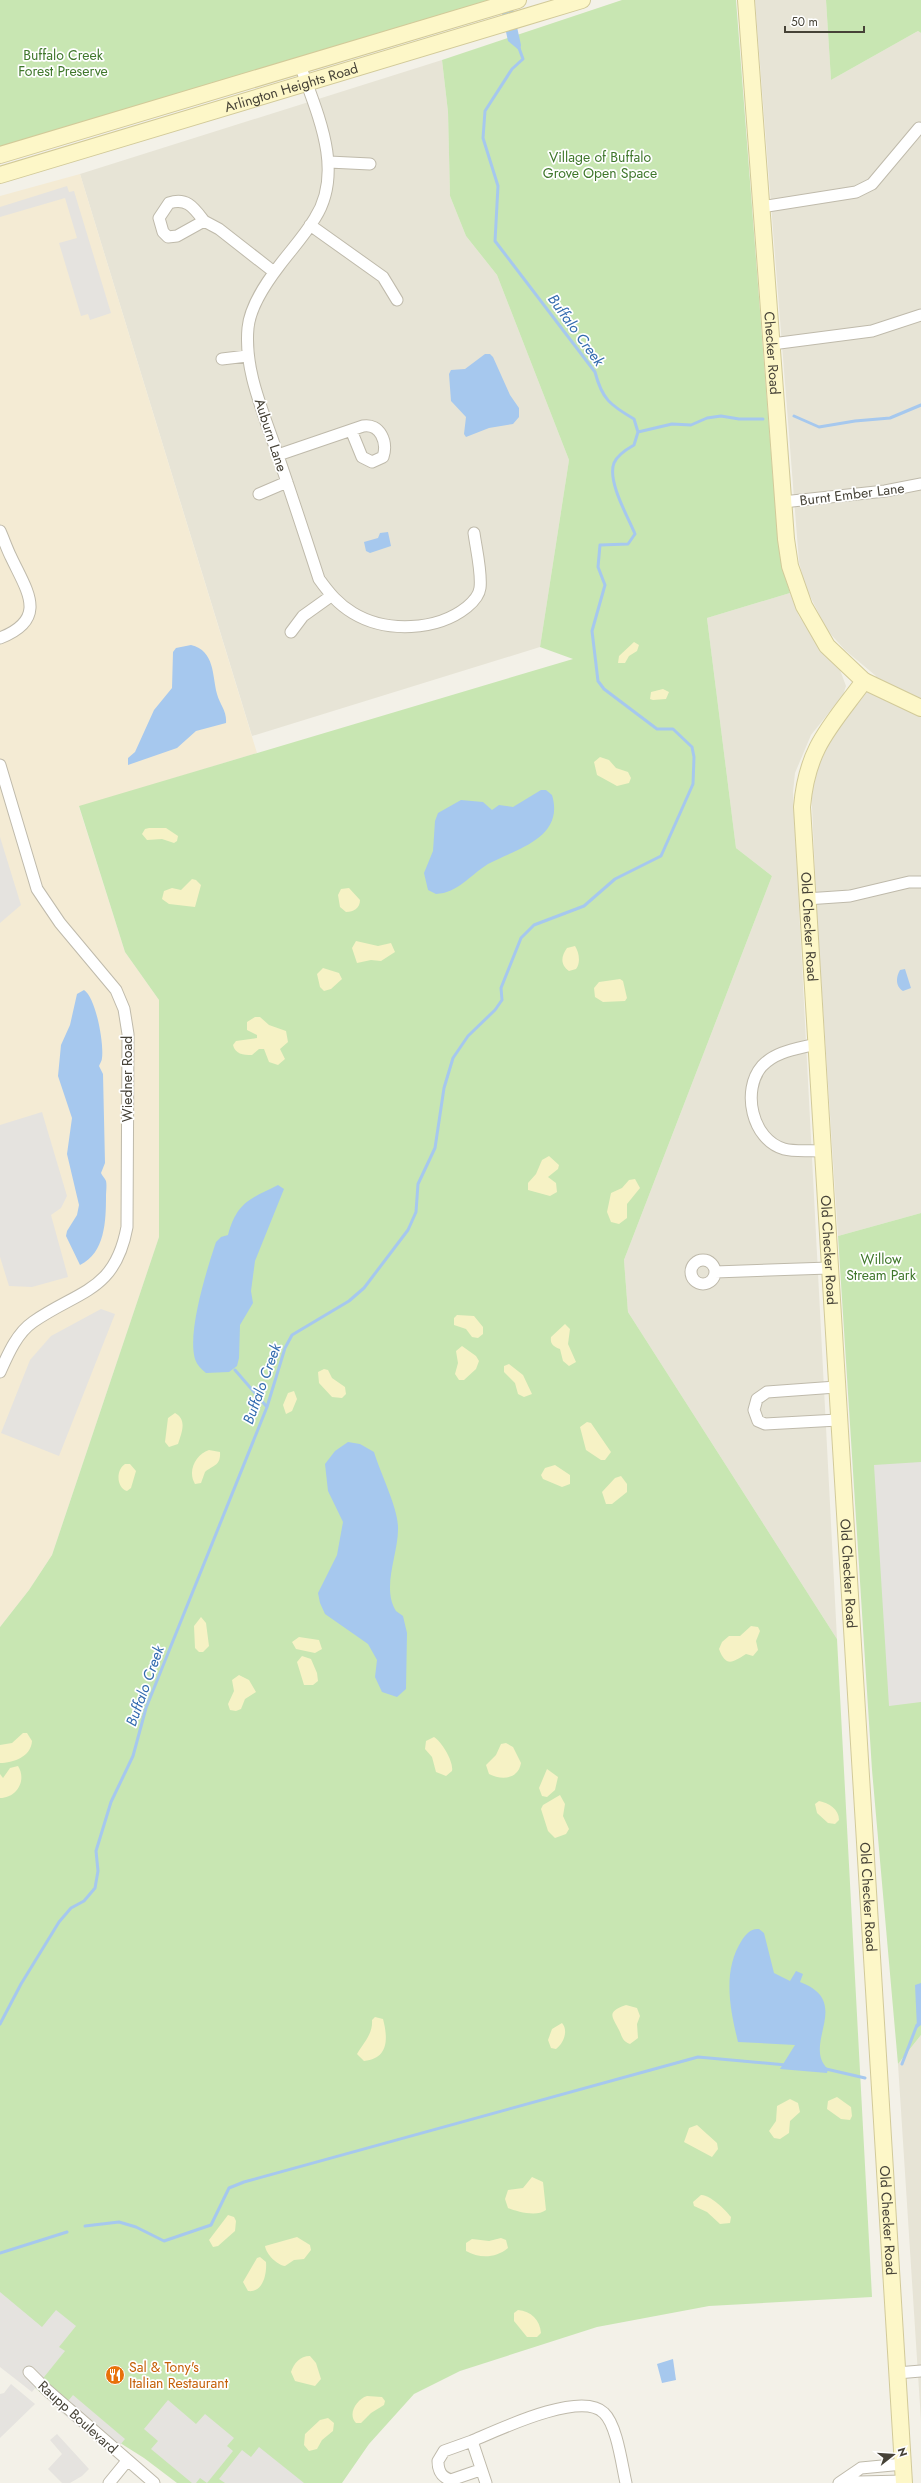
<svg xmlns="http://www.w3.org/2000/svg" width="921" height="2483" font-family="Jost,sans-serif">
<rect width="100%" height="100%" fill="#f3f1e8"/>
<!-- residential -->
<path fill="#e7e4d6" d="M 755,0 L 826,0 L 831,80 L 918,31 L 921,33 L 921,1213 L 838,1236 L 817,916 L 811,785 L 817,764 L 836,729 L 876,676 L 845,650 L 827,630 L 805,586 L 799,562 Z
M 442,60 L 448,112 L 450,196 L 466,236 L 497,275 L 569,460 L 540,647 L 252,736 L 80,174 Z
M 790,593 L 799,616 L 829,658 L 840,670 L 846,686 L 843,695 L 811,735 L 795,773 L 793,792 L 837,1639 L 628,1312 L 624,1260 L 772,876 L 736,848 L 707,618 Z
M 921,2035 L 921,2421 L 898,2064 Z"/>
<!-- commercial -->
<path fill="#f4ebd4" d="M 80,174 L 257,753 L 79,807 L 125,952 L 159,1000 L 159,1237 L 52,1555 L 29,1590 L 0,1627 L 0,196 Z"/>
<!-- green -->
<path fill="#c8e6b2" d="M 0,0 L 492,0 L 0,148 Z
M 622,0 L 736,0 L 773,479 L 780,557 L 790,593 L 707,618 L 736,848 L 772,876 L 624,1260 L 628,1312 L 837,1639 L 872,2297 L 709,2306 L 597,2327 L 460,2371 L 414,2394 L 369,2444 L 342,2483 L 177,2483 L 144,2458 L 41,2393 L 0,2358 L 0,1627 L 29,1590 L 52,1555 L 159,1237 L 159,1000 L 125,952 L 79,806 L 573,659 L 540,647 L 569,460 L 497,275 L 466,236 L 450,196 L 448,112 L 442,60 Z
M 826,0 L 921,0 L 921,33 L 918,31 L 831,80 Z
M 921,1213 L 921,2035 L 898,2064 L 872,1770 L 838,1236 Z"/>
<!-- sand -->
<path fill="#f6f2c5" d="M 634,642 L 639,645 L 637,651 L 629,656 L 625,663 L 618,663 L 619,656 Z
M 663,689 L 669,692 L 666,699 L 653,700 L 650,699 L 651,692 Z
M 600,757 L 609,760 L 616,768 L 628,772 L 631,778 L 629,783 L 617,786 L 597,775 L 594,762 Z
M 149,828 L 166,828 L 178,836 L 177,841 L 174,843 L 162,839 L 147,840 L 142,834 L 145,829 Z
M 192,879 L 196,880 L 201,885 L 195,907 L 169,904 L 162,899 L 164,891 L 172,888 L 181,890 Z
M 349,888 L 360,900 C 360,908 354,912 346,912 L 340,907 L 338,895 L 341,889 Z
M 356,941 L 378,946 L 391,943 L 395,952 L 381,961 L 371,960 L 357,963 L 352,948 Z
M 575,946 C 579,952 581,963 576,969 L 569,971 C 560,965 561,956 567,948 Z
M 323,968 L 339,973 L 342,979 L 331,989 L 324,991 L 320,987 L 317,974 Z
M 620,979 L 623,981 L 627,998 L 625,1001 L 603,1002 L 595,997 L 594,988 L 599,982 Z
M 255,1017 L 260,1017 L 269,1025 L 286,1031 L 288,1042 L 280,1049 L 285,1059 L 278,1065 L 269,1062 L 264,1049 L 259,1049 L 252,1055 C 243,1055 235,1054 233,1045 L 236,1041 L 257,1038 L 257,1035 L 247,1030 L 247,1022 Z
M 549,1156 L 559,1165 L 558,1169 L 548,1177 L 556,1183 L 557,1192 L 550,1196 L 528,1190 L 528,1183 L 536,1174 L 542,1160 Z
M 635,1179 L 640,1188 L 627,1204 L 627,1218 L 619,1224 L 611,1222 L 607,1212 L 611,1193 L 622,1188 L 629,1180 Z
M 457,1315 L 474,1316 L 483,1327 L 483,1334 L 478,1338 L 472,1337 L 466,1329 L 454,1325 L 454,1318 Z
M 565,1324 L 570,1329 L 568,1344 L 576,1362 L 569,1366 L 563,1361 L 560,1349 C 553,1346 550,1344 551,1337 Z
M 462,1346 L 476,1356 L 479,1361 L 476,1369 L 464,1380 L 459,1380 L 455,1374 L 458,1363 L 456,1351 Z
M 509,1364 L 523,1375 L 532,1394 L 524,1397 L 518,1394 L 515,1383 L 504,1372 L 504,1366 Z
M 324,1369 L 328,1370 L 332,1378 L 345,1387 L 346,1394 L 342,1398 L 332,1397 L 319,1383 L 318,1372 Z
M 294,1391 L 297,1399 L 292,1411 L 286,1414 L 283,1405 L 288,1393 Z
M 175,1413 C 188,1420 181,1434 178,1444 L 169,1447 L 165,1442 L 168,1418 Z
M 587,1422 L 591,1423 L 611,1452 L 605,1460 L 601,1460 L 586,1450 L 580,1427 Z
M 209,1450 L 220,1452 C 221,1466 213,1465 205,1472 L 201,1483 L 195,1484 C 187,1471 196,1454 209,1450 Z
M 125,1464 L 130,1464 L 136,1471 L 131,1488 L 127,1491 C 116,1487 116,1470 125,1464 Z
M 555,1465 L 570,1475 L 570,1484 L 562,1487 L 543,1479 L 541,1475 L 545,1468 Z
M 621,1476 L 627,1484 L 627,1492 L 612,1504 L 606,1504 L 602,1492 L 615,1478 Z
M 201,1617 L 206,1623 L 209,1646 L 203,1652 L 199,1652 L 195,1648 L 194,1626 Z
M 751,1626 L 758,1627 L 760,1631 L 756,1641 L 758,1650 L 753,1656 L 746,1654 C 733,1662 726,1668 719,1649 L 722,1642 L 729,1636 L 740,1636 Z
M 299,1637 L 319,1640 L 322,1649 L 315,1653 L 296,1649 L 292,1642 Z
M 302,1656 L 311,1659 L 317,1673 L 318,1681 L 313,1685 L 304,1685 L 297,1662 Z
M 239,1675 L 249,1680 L 256,1692 L 245,1699 L 241,1709 L 236,1711 L 230,1710 L 228,1704 L 234,1691 L 232,1680 Z
M 23,1733 L 27,1733 L 32,1741 C 31,1757 13,1763 0,1763 L 0,1745 L 12,1743 Z
M 434,1737 C 442,1742 454,1762 452,1771 L 446,1776 L 436,1772 L 432,1757 L 425,1749 L 426,1741 Z
M 506,1743 L 513,1747 L 521,1763 C 518,1780 501,1780 489,1774 L 486,1765 L 496,1755 L 501,1744 Z
M 18,1766 C 27,1780 17,1798 0,1798 L 0,1774 L 3,1778 L 10,1768 Z
M 547,1769 L 558,1777 L 555,1790 L 547,1797 L 542,1796 L 539,1788 Z
M 560,1795 L 565,1804 L 563,1816 L 569,1829 L 566,1834 L 555,1838 L 548,1831 L 541,1809 L 543,1805 Z
M 819,1801 C 829,1803 839,1809 839,1820 L 835,1824 L 828,1823 L 817,1813 L 815,1804 Z
M 626,2005 L 637,2008 L 640,2016 L 637,2024 L 638,2038 L 630,2044 C 622,2041 622,2036 619,2030 C 612,2016 606,2012 626,2005 Z
M 375,2017 L 383,2019 C 388,2038 389,2059 364,2061 L 357,2054 C 364,2042 373,2034 372,2020 Z
M 562,2023 C 569,2031 563,2044 556,2049 L 551,2048 L 548,2040 L 552,2029 Z
M 837,2097 L 851,2107 L 852,2116 L 850,2120 L 841,2119 L 827,2109 L 828,2101 Z
M 790,2099 L 798,2103 L 800,2112 L 790,2121 L 789,2133 L 780,2139 L 774,2138 L 769,2131 L 776,2121 L 777,2106 Z
M 697,2125 L 717,2143 L 718,2149 L 712,2157 L 684,2142 L 689,2128 Z
M 532,2177 L 543,2182 L 546,2210 C 537,2217 518,2212 508,2208 L 505,2199 L 508,2190 L 523,2188 Z
M 701,2195 C 709,2194 726,2210 731,2217 L 730,2223 L 720,2224 L 707,2212 L 694,2206 L 693,2202 Z
M 228,2215 L 234,2217 L 236,2221 L 235,2231 L 218,2246 L 213,2247 L 209,2240 Z
M 297,2237 L 310,2245 L 311,2250 L 304,2259 L 294,2260 L 285,2266 C 277,2265 266,2254 265,2246 Z
M 501,2238 L 506,2240 L 508,2248 C 496,2258 480,2259 466,2251 L 466,2243 L 472,2239 L 489,2241 Z
M 260,2257 L 266,2262 C 267,2274 263,2293 248,2291 L 243,2282 L 257,2258 Z
M 518,2310 C 531,2311 540,2320 541,2333 L 537,2337 L 527,2337 L 514,2321 L 514,2313 Z
M 310,2356 L 316,2363 L 321,2379 L 315,2386 L 295,2381 L 291,2372 C 294,2363 300,2356 310,2356 Z
M 367,2396 L 382,2397 L 385,2401 L 384,2405 L 371,2413 L 361,2423 L 356,2423 C 347,2414 357,2399 367,2396 Z
M 328,2418 L 334,2423 L 333,2431 L 322,2440 L 317,2449 L 309,2451 L 304,2445 L 305,2434 L 320,2420 Z"/>
<!-- parking -->
<path fill="#e5e3df" d="M 67,186 L 69,192 L 74,191 L 111,313 L 90,320 L 88,314 L 81,316 L 59,243 L 77,238 L 65,198 L 0,217 L 0,207 Z
M 0,837 L 21,905 L 0,923 Z
M 42,1112 L 67,1196 L 61,1208 L 51,1215 L 68,1277 L 32,1287 L 9,1286 L 0,1257 L 0,1125 Z
M 101,1309 L 115,1314 L 59,1456 L 1,1433 L 30,1360 L 51,1336 Z
M 921,1462 L 921,1702 L 889,1706 L 874,1465 Z
M 0,2292 L 42,2327 L 56,2310 L 76,2326 L 59,2347 L 65,2351 L 32,2392 L 0,2367 Z
M 11,2384 L 35,2404 L 0,2438 L 0,2394 L 4,2393 Z
M 73,2395 L 125,2439 L 112,2455 L 60,2411 Z
M 168,2400 L 196,2424 L 205,2414 L 234,2438 L 227,2446 L 233,2451 L 207,2483 L 200,2478 L 196,2483 L 192,2483 L 151,2449 L 158,2441 L 144,2429 Z
M 57,2434 L 89,2469 L 82,2476 L 70,2483 L 62,2483 L 48,2469 L 62,2454 L 50,2440 Z
M 259,2447 L 304,2483 L 225,2483 L 219,2479 L 242,2450 L 251,2457 Z"/>
<!-- water -->
<path fill="#a6c8ee" d="M 499,0 L 511,0 L 521,45 L 520,51 L 508,41 Z
M 485,354 L 490,354 L 493,357 L 510,395 L 519,408 L 519,417 L 513,424 L 489,428 L 466,437 L 464,434 L 466,417 L 451,401 L 449,374 L 451,370 L 465,369 Z
M 388,532 L 391,546 L 370,553 L 366,551 L 364,542 L 378,538 L 380,533 Z
M 191,645 C 215,651 212,675 217,694 C 220,705 227,711 226,723 L 196,731 L 177,748 L 128,765 L 128,758 L 135,752 L 154,710 L 172,688 L 173,652 L 176,648 Z
M 541,790 L 546,790 L 552,795 C 565,838 516,849 488,864 C 470,875 458,893 436,894 L 428,890 L 424,873 L 433,851 L 435,821 L 438,813 L 461,800 L 483,802 L 492,810 L 499,805 L 513,807 Z
M 905,969 L 911,988 L 903,991 C 895,986 896,977 900,970 Z
M 84,990 C 96,998 104,1043 102,1058 C 102,1061 100,1063 99,1066 L 103,1074 L 105,1163 L 101,1173 C 102,1176 105,1178 106,1181 C 107,1185 106,1192 106,1196 C 106,1221 105,1253 80,1265 L 66,1236 L 67,1231 L 77,1215 L 79,1205 L 67,1154 L 72,1118 L 58,1076 L 61,1045 L 70,1025 L 77,994 Z
M 278,1185 L 284,1189 L 255,1261 L 251,1291 L 253,1303 L 240,1325 L 239,1358 L 237,1366 L 229,1372 L 206,1373 C 201,1369 197,1365 195,1359 C 187,1332 207,1269 216,1242 L 221,1237 L 228,1235 C 237,1202 250,1199 278,1185 Z
M 348,1442 L 360,1444 L 374,1452 C 380,1472 398,1508 398,1527 C 399,1553 381,1587 396,1611 C 398,1613 401,1614 403,1616 L 407,1633 L 406,1689 L 397,1697 L 382,1692 L 375,1677 L 377,1660 L 368,1644 L 325,1614 L 320,1603 L 318,1593 L 337,1555 L 343,1522 L 328,1491 L 325,1464 L 335,1451 Z
M 759,1929 L 764,1933 L 774,1973 L 790,1981 L 796,1971 L 803,1974 L 800,1982 C 854,2002 801,2044 828,2069 L 827,2073 L 780,2069 L 795,2045 L 738,2042 C 730,2009 722,1971 742,1940 C 746,1934 751,1928 759,1929 Z
M 921,1983 L 921,2025 L 917,2028 L 915,1985 Z
M 673,2359 L 676,2380 L 662,2383 L 657,2364 Z"/>
<g fill="none" stroke-linecap="round" stroke-linejoin="round">
<!-- stream -->
<path stroke="#a6c8ee" stroke-width="3" d="M 794,416 L 819,427 L 855,421 L 890,418 L 921,405
M 638,432 L 672,424 L 691,425 L 707,418 L 721,416 L 739,419 L 763,419
M 235,1370 L 267,1407
M 0,2024 L 21,1984 L 59,1922 L 71,1908 L 84,1901 L 95,1888 L 98,1871 L 96,1851 L 111,1802 L 133,1756 L 146,1708 L 267,1407 L 285,1348 L 292,1335 L 349,1301 L 364,1288 L 408,1230 L 416,1212 L 418,1184 L 435,1148 L 444,1088 L 453,1058 L 468,1036 L 495,1010 L 502,1000 L 501,988 L 521,938 L 534,925 L 584,906 L 615,879 L 661,856 L 693,784 L 694,757 L 692,747 L 673,729 L 657,729 L 604,689 L 598,681 L 592,631 L 605,585 L 598,567 L 600,545 L 628,544 L 635,534 C 628,517 607,481 614,463 C 617,455 627,449 634,445 L 638,432 L 634,419 C 610,405 602,399 595,372 L 495,241 L 498,186 L 483,138 L 485,111 L 512,69 L 523,59 L 519,48
M 902,2064 L 917,2025
M 826,2069 L 865,2078
M 85,2226 L 119,2222 L 136,2227 L 164,2241 L 211,2225 L 229,2188 L 244,2182 L 698,2057 L 786,2065
M 0,2253 L 67,2232"/>
<!-- street casing -->
<g stroke="#bfbaab" stroke-width="13">
<path id="street" d="M 300,65 C 317,113 345,171 315,218 C 305,235 291,250 279,266 C 266,283 250,306 248,328 C 244,370 263,411 276,450 C 291,493 305,536 319,579 C 329,593 338,604 353,613 C 386,633 437,631 467,607 C 473,602 479,596 480,588 C 482,573 476,548 474,533
M 329,162 L 370,164
M 761,207 L 856,192 L 872,184 L 919,128
M 204,221 C 194,208 187,197 169,203 L 159,218 L 163,232 L 168,237 L 177,236 L 204,221 L 219,229 L 274,272
M 310,225 L 383,277 L 397,300
M 772,344 L 872,331 L 921,315
M 222,359 L 247,356
M 278,455 L 363,426 C 380,423 388,442 383,457 L 372,462 L 362,457 L 351,430
M 259,494 L 287,482
M 783,502 L 885,491 L 921,484
M 0,531 C 4,540 7,549 11,557 C 27,591 49,619 0,638
M 291,632 L 303,616 L 331,596
M 0,765 L 37,889 L 60,923 L 116,990 L 124,1009 L 128,1034 L 127,1227 C 115,1292 79,1290 33,1322 C 17,1333 8,1354 0,1372
M 806,899 L 850,896 L 909,882 L 921,882
M 816,1044 C 797,1049 776,1051 762,1066 C 741,1090 752,1140 784,1149 C 795,1152 810,1150 821,1151
M691 1272a12 12 0 1 1 24 0a12 12 0 1 1-24 0Z
M 715,1272 L 829,1268
M 836,1387 L 767,1392 L 757,1399 L 754,1410 L 758,1421 L 765,1424 L 838,1420
M 29,2372 L 47,2390 L 154,2483
M 897,2373 L 921,2371
M 472,2441 L 444,2451 L 438,2461 C 438,2471 441,2477 451,2480 L 480,2470
M 845,2480 L 859,2482 L 904,2481
M 109,2483 L 127,2461
M 486,2483 L 472,2441 C 498,2430 581,2390 604,2413 C 617,2425 622,2466 626,2483
M 839,2483 L 861,2468 L 903,2464"/>
</g>
<!-- secondary casing -->
<g stroke="#d2ca99" stroke-width="18">
<g id="secondary">
<path id="s1" d="M 746,0 L 786,539 L 790,566 L 804,606 L 827,646 L 864,681 L 921,708"/>
<path d="M 0,155 L 518,0"/>
<path id="s2" d="M 0,175 L 582,0"/>
<path id="s3" d="M 864,681 C 831,726 807,747 802,807 L 904,2483"/>
</g>
</g>
<!-- street -->
<use href="#street" stroke="#fff" stroke-width="11"/>
<!-- secondary -->
<use href="#secondary" stroke="#fdf7c8" stroke-width="16"/>
</g>
<!-- icons -->
<defs>
<g id="restaurant-disc" transform="scale(1)"><circle r="9.5" fill="#e8710a" stroke="#fff"/><path d="M-5-6h1v4h1v-4h1v4h1v-4h1v5L-1.5 .5V6h-2V.5L-5-1ZM5-6V6H3V1.5H1.5Q1.5-4 5-6Z" fill="#fff"/></g>
</defs>
<g fill-rule="evenodd">
<use href="#restaurant-disc" x="115" y="2375"/>
</g>
<g text-anchor="middle" stroke-width="3.5" stroke-linejoin="round" paint-order="stroke">
<!-- park labels -->
<g font-size="14" fill="#3f772b" stroke="#fff">
<text x="63" y="60">Buffalo Creek<tspan x="63" dy="16">Forest Preserve</tspan></text>
<text x="600" y="162">Village of Buffalo<tspan x="600" dy="16">Grove Open Space</tspan></text>
<text x="881" y="1264">Willow<tspan x="881" dy="16">Stream Park</tspan></text>
</g>
<!-- street labels -->
<g font-size="14" fill="#464237" stroke="#fff">
<text dy="5" stroke="none"><textPath href="#s2" startOffset="304">Arlington Heights Road</textPath></text>
<text dy="5" stroke="none"><textPath href="#s1" startOffset="354">Checker Road</textPath></text>
<text transform="translate(271 435) rotate(72)" y="5">Auburn Lane</text>
<text transform="translate(852 494) rotate(-7)" y="5">Burnt Ember Lane</text>
<text dy="5" stroke="none"><textPath href="#s3" startOffset="263">Old Checker Road</textPath></text>
<text transform="translate(127 1079) rotate(-90)" y="5">Wiedner Road</text>
<text dy="5" stroke="none"><textPath href="#s3" startOffset="587">Old Checker Road</textPath></text>
<text dy="5" stroke="none"><textPath href="#s3" startOffset="911">Old Checker Road</textPath></text>
<text dy="5" stroke="none"><textPath href="#s3" startOffset="1235">Old Checker Road</textPath></text>
<text dy="5" stroke="none"><textPath href="#s3" startOffset="1559">Old Checker Road</textPath></text>
<text transform="translate(78 2417) rotate(42)" y="5">Raupp Boulevard</text>
</g>
<!-- food labels -->
<g font-size="14" fill="#c56008" stroke="#fff" text-anchor="start">
<text x="129" y="2372">Sal &amp; Tony's<tspan x="129" dy="16">Italian Restaurant</tspan></text>
</g>
<!-- water labels -->
<g font-size="15" font-style="italic" fill="#336baf" stroke="#fff">
<text transform="translate(576 330) rotate(54)" y="5">Buffalo Creek</text>
<text transform="translate(262 1384) rotate(-70)" y="5">Buffalo Creek</text>
<text transform="translate(145 1686) rotate(-70)" y="5">Buffalo Creek</text>
</g>
</g>
<!-- north arrow -->
<g transform="translate(893 2455) rotate(73)" stroke="#ffffff" stroke-width="3" paint-order="stroke">
<path d="M0-3L7 15L0 10L-7 15Z" fill="#464237"/>
<text y="-6" font-size="11" font-weight="bold" text-anchor="middle" fill="#464237">N</text>
</g>
<!-- scale -->
<path d="M785 26v6h79v-6" fill="none" stroke="#464237" stroke-width="2"/>
<text x="791" y="26" font-size="12" fill="#464237" stroke="#ffffff" stroke-width="3" paint-order="stroke">50 m</text>
</svg>
